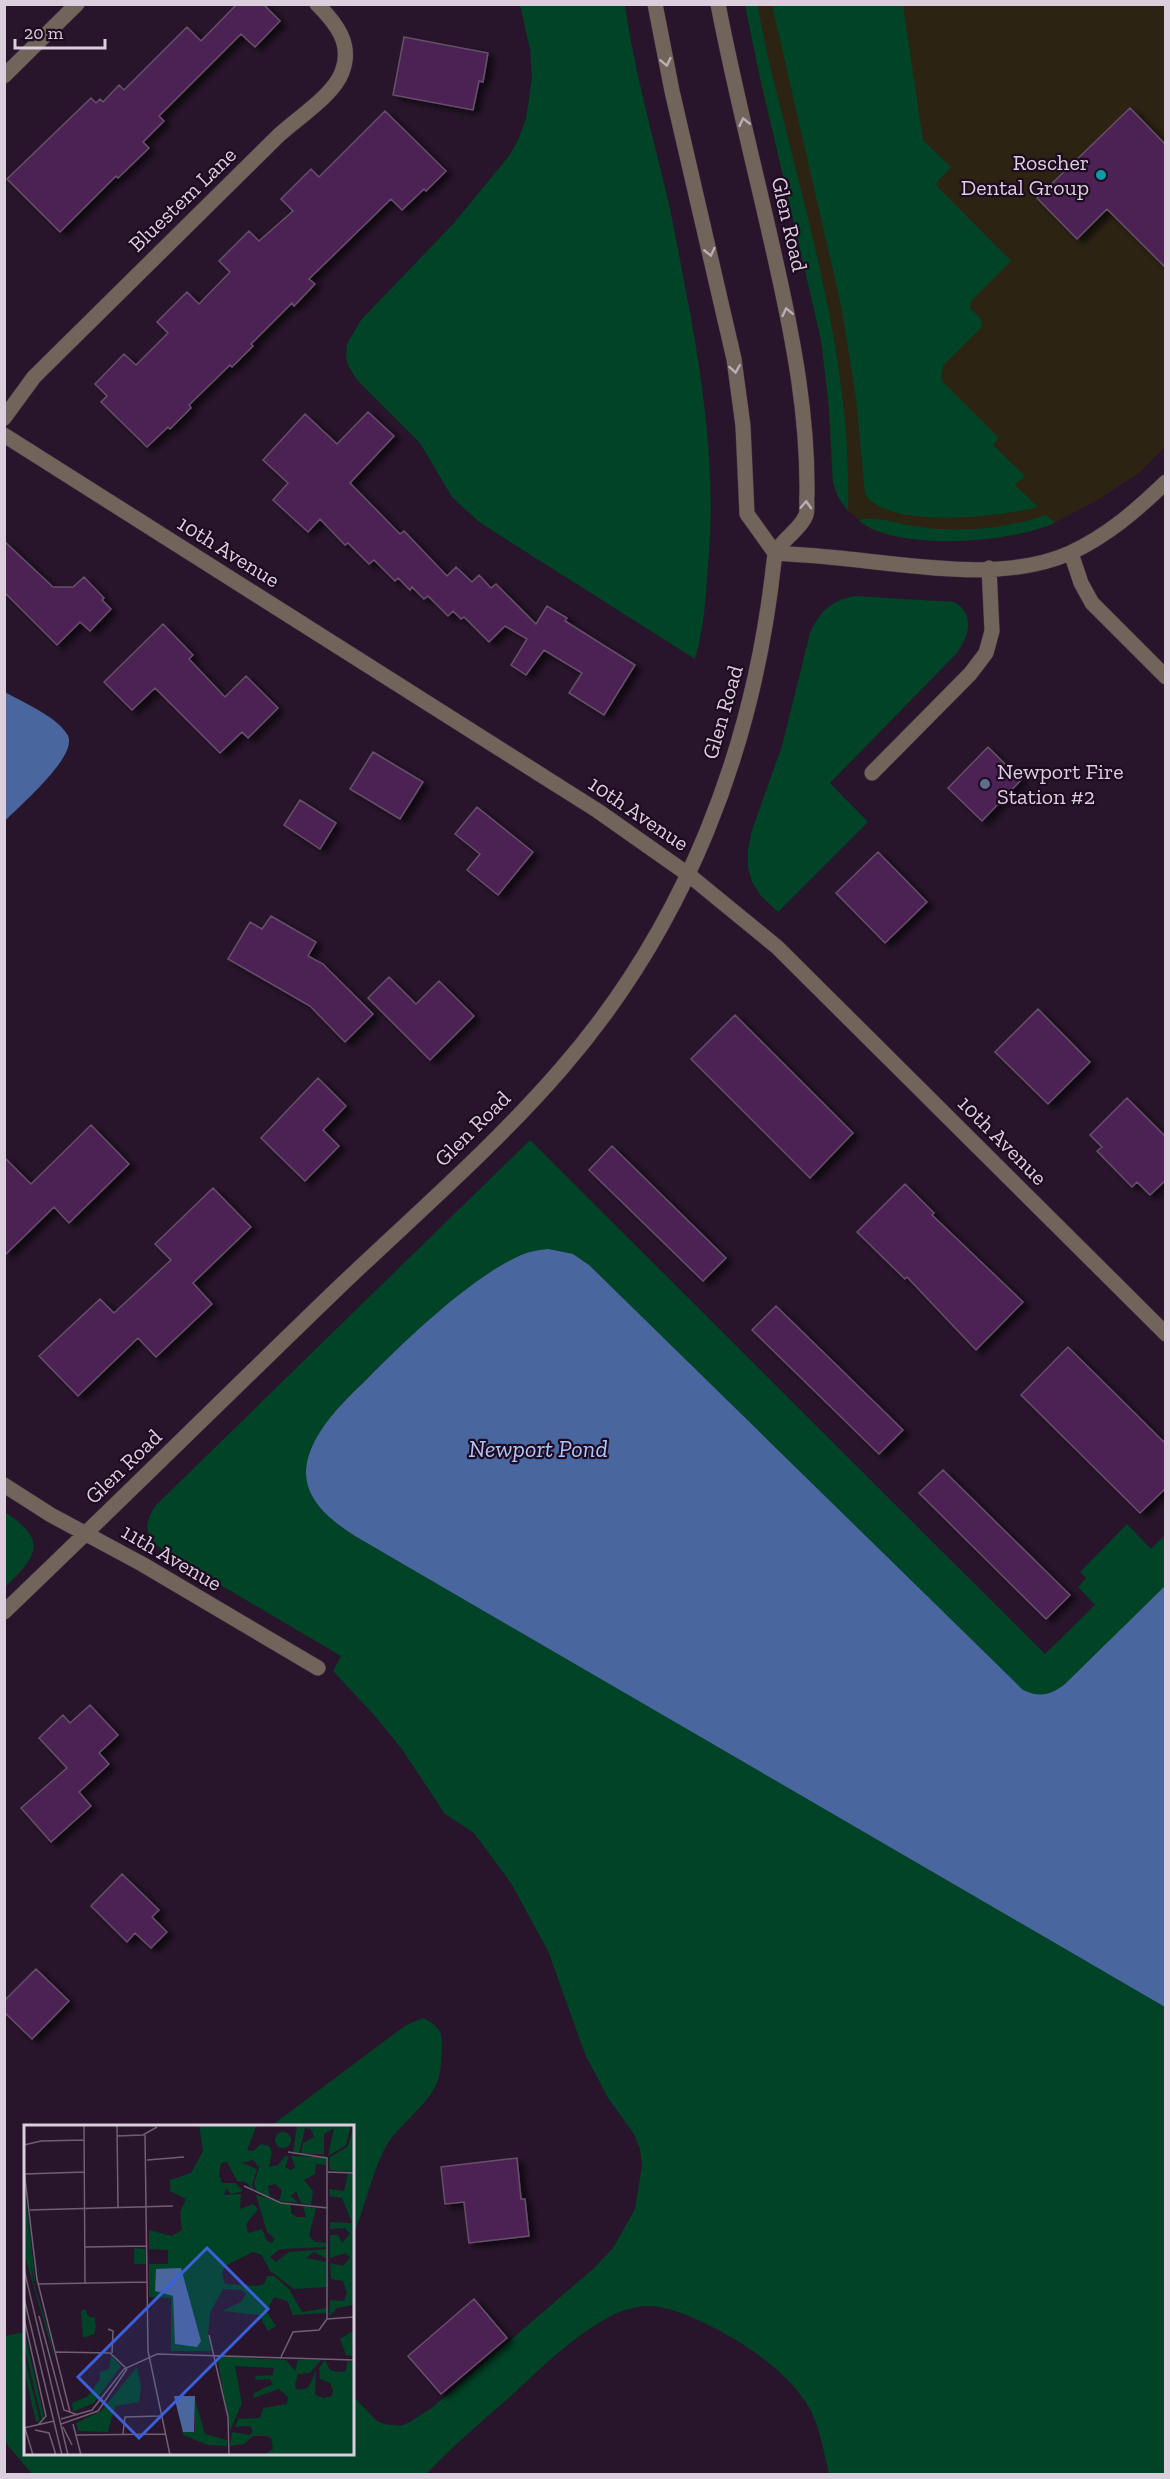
<svg xmlns="http://www.w3.org/2000/svg" width="1170" height="2479" font-family="'Zilla Slab',serif">
<defs>
<filter id="shadow"><feDropShadow dx="6" dy="4" stdDeviation="3" flood-color="#0009"/></filter>
</defs>
<rect width="100%" height="100%" fill="#28152b"/>
<!-- commercial -->
<path fill="#2c2313" d="M 745,5 L 1165,5 L 1165,447 L 1139,473 L 1096,501 L 1052,524 L 1001,538 L 947,541 L 891,536 L 870,529 L 846,509 L 838,497 L 833,483 L 826,372 L 815,308 L 762,89 Z"/>
<!-- green -->
<path fill="#004326" d="M 520,5 L 625,5 C 634,69 652,132 667,196 C 676,234 682,273 690,312 C 705,396 716,479 708,565 C 706,596 704,629 695,659 L 479,522 L 452,497 L 420,443 L 357,380 L 348,365 L 346,356 L 347,344 L 361,320 L 454,223 L 509,156 L 518,140 L 526,119 L 532,77 L 530,49 Z
M 745,5 L 758,5 C 764,48 777,91 787,134 C 818,257 852,383 848,511 L 838,497 L 833,483 L 829,407 L 821,340 L 757,64 Z
M 772,5 L 903,5 L 923,140 L 951,167 L 938,181 L 937,186 L 1011,261 L 971,301 L 970,308 L 981,319 L 982,327 L 943,366 L 941,377 L 944,383 L 999,438 L 993,445 L 1025,476 L 1015,485 L 1038,507 C 1002,517 887,530 865,494 L 856,398 L 842,310 Z
M 1046,515 L 1055,523 C 1009,543 901,552 859,521 C 869,514 900,524 913,526 C 957,533 1004,530 1046,515 Z
M 855,596 L 954,602 C 976,614 969,637 956,654 L 830,783 L 868,822 L 778,912 L 761,896 L 752,882 L 748,867 L 748,849 L 752,830 L 782,746 L 810,633 C 819,612 832,600 855,596 Z
M 530,1140 L 1045,1654 L 1095,1605 L 1078,1587 L 1086,1578 L 1080,1572 L 1127,1524 L 1151,1549 L 1165,1535 L 1165,2474 L 829,2474 C 824,2453 820,2428 810,2409 C 794,2381 767,2360 741,2343 C 718,2329 676,2306 648,2306 C 635,2306 620,2311 609,2317 C 572,2337 540,2369 510,2397 C 481,2422 452,2447 426,2474 L 32,2474 L 5,2442 L 5,2336 L 25,2332 L 26,2454 L 352,2454 L 353,2396 L 377,2421 L 384,2424 L 400,2426 L 410,2422 L 433,2407 L 594,2268 L 613,2248 L 635,2209 L 642,2165 L 640,2149 L 634,2134 L 608,2098 L 585,2054 L 548,1951 L 511,1883 L 474,1833 L 445,1814 L 401,1748 L 375,1716 L 333,1671 L 341,1656 L 168,1554 C 147,1539 140,1528 156,1505 Z
M 5,1512 C 49,1541 37,1556 5,1587 Z
M 423,2018 C 440,2026 443,2033 442,2051 C 441,2062 441,2073 437,2083 C 425,2110 396,2125 383,2152 C 370,2179 365,2209 353,2235 L 352,2126 L 271,2126 L 406,2025 Z"/>
<!-- water -->
<path fill="#4a669f" d="M 5,692 C 22,702 56,716 67,734 C 81,754 19,806 5,821 Z
M 548,1249 L 573,1254 L 589,1265 L 1023,1690 C 1040,1698 1051,1695 1065,1684 L 1165,1586 L 1165,2007 L 355,1536 C 332,1521 305,1501 306,1470 C 307,1456 313,1443 320,1432 C 333,1411 352,1394 369,1377 C 407,1339 468,1280 517,1257 C 527,1252 537,1250 548,1249 Z"/>
<!-- building -->
<path fill="#4c2153" stroke="#66506a" stroke-width="1.5" filter="url(#shadow)" d="M 237,4 L 263,4 L 280,21 L 255,47 L 241,34 L 159,116 L 164,121 L 143,142 L 149,148 L 118,178 L 116,176 L 60,232 L 7,179 L 91,98 L 96,103 L 100,99 L 103,102 L 119,85 L 124,90 L 187,27 L 201,41 Z
M 404,37 L 488,53 L 483,82 L 479,81 L 473,110 L 393,95 Z
M 1130,108 L 1166,145 L 1166,268 L 1107,209 L 1077,239 L 1037,198 Z
M 385,111 L 446,171 L 426,191 L 424,189 L 402,210 L 391,199 L 309,279 L 315,284 L 294,306 L 292,303 L 251,344 L 253,346 L 232,367 L 230,365 L 189,405 L 191,408 L 170,429 L 168,427 L 147,447 L 101,402 L 107,396 L 95,384 L 124,354 L 136,365 L 168,333 L 157,322 L 187,292 L 199,304 L 230,272 L 219,261 L 249,231 L 259,241 L 293,211 L 281,199 L 311,169 L 319,177 Z
M 368,412 L 394,436 L 350,483 L 400,534 L 404,531 L 447,576 L 456,567 L 472,582 L 479,575 L 491,588 L 496,584 L 536,624 L 547,606 L 567,618 L 565,621 L 635,665 L 604,715 L 569,693 L 582,673 L 544,650 L 526,675 L 511,665 L 527,639 L 505,626 L 489,642 L 464,617 L 461,619 L 453,611 L 448,616 L 428,596 L 424,599 L 412,587 L 410,590 L 398,578 L 395,581 L 374,560 L 369,564 L 348,543 L 345,545 L 320,519 L 308,532 L 273,500 L 288,483 L 263,460 L 305,414 L 337,444 Z
M 4,541 L 53,587 L 73,587 L 84,577 L 104,598 L 102,600 L 111,609 L 90,631 L 80,622 L 57,645 L 4,592 Z
M 163,624 L 193,655 L 189,659 L 225,697 L 246,676 L 278,708 L 248,738 L 242,732 L 220,753 L 155,688 L 132,710 L 104,682 Z
M 988,747 L 1021,780 L 982,821 L 948,788 Z
M 373,752 L 423,782 L 400,819 L 350,789 Z
M 300,800 L 336,823 L 320,849 L 284,825 Z
M 477,807 L 533,852 L 498,895 L 467,870 L 480,854 L 455,834 Z
M 878,852 L 927,902 L 885,943 L 836,893 Z
M 271,916 L 316,942 L 308,956 L 323,964 L 373,1014 L 345,1042 L 310,1006 L 228,959 L 250,922 L 262,929 Z
M 389,977 L 416,1004 L 439,981 L 474,1016 L 430,1060 L 368,998 Z
M 1038,1009 L 1090,1062 L 1048,1104 L 995,1052 Z
M 735,1015 L 853,1133 L 810,1178 L 691,1059 Z
M 318,1078 L 346,1106 L 323,1130 L 339,1146 L 305,1181 L 261,1138 Z
M 1127,1098 L 1166,1137 L 1166,1180 L 1150,1195 L 1137,1182 L 1132,1187 L 1097,1151 L 1102,1147 L 1090,1135 Z
M 91,1125 L 129,1164 L 69,1223 L 54,1207 L 4,1256 L 4,1157 L 31,1184 Z
M 612,1146 L 726,1258 L 703,1281 L 589,1170 Z
M 905,1184 L 934,1213 L 932,1215 L 1023,1302 L 976,1350 L 907,1277 L 905,1279 L 857,1232 Z
M 213,1188 L 251,1227 L 193,1283 L 212,1304 L 156,1357 L 138,1338 L 78,1396 L 39,1356 L 100,1299 L 114,1313 L 171,1260 L 155,1244 Z
M 776,1306 L 903,1430 L 879,1454 L 752,1330 Z
M 1068,1347 L 1166,1444 L 1166,1488 L 1140,1513 L 1021,1395 Z
M 943,1470 L 1070,1595 L 1046,1619 L 919,1493 Z
M 90,1705 L 118,1735 L 99,1753 L 109,1764 L 79,1792 L 91,1806 L 51,1842 L 21,1808 L 67,1768 L 39,1738 L 63,1715 L 70,1723 Z
M 122,1874 L 159,1910 L 152,1917 L 167,1932 L 151,1948 L 135,1933 L 127,1942 L 91,1906 Z
M 36,1969 L 69,2001 L 32,2039 L 4,2012 L 4,2001 Z
M 517,2158 L 521,2199 L 525,2199 L 529,2236 L 469,2243 L 464,2202 L 445,2204 L 441,2167 Z
M 474,2299 L 507,2338 L 441,2394 L 408,2356 Z"/>
<g fill="none" stroke-linecap="round" stroke-linejoin="round">
<!-- minor casing -->
<g stroke="#412f44" stroke-width="16">
<path id="minor" d="M 655,4 L 672,91 L 734,359 L 743,426 L 747,514 L 775,553 C 799,555 824,556 848,559 C 917,566 1005,582 1070,553 C 1107,536 1137,510 1166,482
M 4,76 L 77,4
M 4,418 L 34,377 C 115,296 197,216 278,136 C 296,119 334,95 342,72 C 353,44 336,23 317,4
M 4,435 L 598,811 L 689,875 L 777,947 L 1166,1334
M 1071,553 L 1081,583 L 1092,603 L 1166,677
M 872,773 L 970,674 L 986,653 L 992,631 L 989,568
M 4,1485 L 51,1515 L 142,1564 L 318,1668
M 4,1612 C 116,1505 225,1397 336,1290 C 412,1217 493,1148 562,1068 C 686,925 754,748 774,561 C 776,541 799,533 806,515 C 808,509 806,502 807,495 C 808,418 794,343 777,267 C 758,180 735,93 718,4"/>
</g>
<!-- minor -->
<use href="#minor" stroke="#71645a" stroke-width="15"/>
</g>
<!-- one-way arrows -->
<defs><path id="oneway-chevron" d="M-2-3.5L2.5 0L-2 3.5" fill="none" stroke-width="1.6" stroke-linecap="round" stroke-linejoin="round" transform="scale(1.5)"/></defs>
<g stroke="#bbaeb6">
<use href="#oneway-chevron" transform="translate(666 62) rotate(78)"/>
<use href="#oneway-chevron" transform="translate(744 122) rotate(-103)"/>
<use href="#oneway-chevron" transform="translate(710 252) rotate(77)"/>
<use href="#oneway-chevron" transform="translate(787 312) rotate(-102)"/>
<use href="#oneway-chevron" transform="translate(735 369) rotate(81)"/>
<use href="#oneway-chevron" transform="translate(806 505) rotate(-87)"/>
</g>
<!-- markers -->
<circle fill="#0f9aa8" stroke="#1e0b21" stroke-width="2" cx="1101" cy="175" r="6"/>
<circle fill="#5c6f8a" stroke="#1e0b21" stroke-width="2" cx="985" cy="784" r="6"/>
<g text-anchor="middle" stroke-width="4.5" stroke-linejoin="round" paint-order="stroke">
<!-- poi labels -->
<g font-size="22" fill="#dbcedd" stroke="#1e0b21" text-anchor="end">
<text x="1089" y="170">Roscher<tspan x="1089" dy="25">Dental Group</tspan></text>
<text x="997" y="779" text-anchor="start">Newport Fire<tspan x="997" dy="25">Station #2</tspan></text>
</g>
<!-- street labels -->
<g font-size="22" fill="#dbcedd" stroke="#1e0b21">
<text transform="translate(182 199) rotate(-44)" y="8">Bluestem Lane</text>
<text transform="translate(790 224) rotate(77)" y="8">Glen Road</text>
<text transform="translate(229 551) rotate(32)" y="8">10th Avenue</text>
<text transform="translate(722 712) rotate(-74)" y="8">Glen Road</text>
<text transform="translate(639 813) rotate(34)" y="8">10th Avenue</text>
<text transform="translate(472 1128) rotate(-45)" y="8">Glen Road</text>
<text transform="translate(1003 1140) rotate(45)" y="8">10th Avenue</text>
<text transform="translate(123 1466) rotate(-44)" y="8">Glen Road</text>
<text transform="translate(172 1557) rotate(30)" y="8">11th Avenue</text>
</g>
<!-- water labels -->
<g font-size="24" font-style="italic" fill="#acc6f8" stroke="#1e0b21">
<text x="538" y="1457">Newport Pond</text>
</g>
</g>
<!-- overview -->
<g transform="translate(24 2125)">
<rect width="330" height="330" fill="#28152b"/>
<path d="M 175,0 L 233,0 L 223,25 L 229,26 L 237,19 L 245,21 L 248,27 L 245,42 L 254,40 L 261,31 L 265,32 L 261,42 L 267,45 L 271,42 L 267,31 L 301,32 L 303,40 L 292,39 L 291,49 L 280,55 L 289,66 L 287,80 L 277,78 L 272,66 L 267,71 L 275,78 L 255,76 L 258,65 L 251,59 L 244,61 L 246,73 L 233,68 L 230,59 L 235,42 L 229,35 L 218,38 L 233,44 L 228,60 L 230,66 L 222,57 L 213,56 L 203,37 L 197,38 L 195,50 L 198,58 L 211,58 L 219,66 L 207,69 L 202,63 L 200,70 L 217,69 L 216,84 L 229,79 L 234,84 L 222,99 L 224,108 L 238,104 L 243,116 L 248,118 L 251,114 L 243,107 L 232,70 L 267,80 L 267,88 L 273,92 L 282,92 L 279,81 L 292,83 L 285,111 L 291,117 L 304,118 L 304,122 L 256,124 L 246,132 L 252,137 L 265,127 L 304,124 L 304,134 L 290,127 L 282,133 L 304,137 L 304,162 L 270,164 L 246,146 L 238,130 L 229,127 L 201,141 L 198,148 L 201,159 L 234,161 L 240,159 L 243,151 L 250,151 L 265,164 L 278,187 L 303,183 L 303,188 L 269,190 L 263,176 L 250,172 L 242,186 L 252,201 L 244,206 L 235,190 L 198,186 L 217,177 L 222,169 L 218,165 L 199,164 L 186,188 L 184,209 L 187,226 L 147,226 L 147,173 L 125,172 L 125,139 L 144,139 L 144,125 L 125,124 L 125,105 L 148,111 L 158,105 L 156,87 L 162,74 L 146,66 L 146,55 L 167,48 L 179,26 ZM 273,0 L 327,0 L 322,20 L 304,31 L 310,3 L 300,9 L 300,29 L 277,29 L 279,18 L 290,12 L 287,4 L 281,3 L 275,29 L 269,27 ZM 330,0 L 330,47 L 306,45 L 305,33 L 324,21 ZM251 15a8 8 0 1 1 16 0a8 8 0 1 1-16 0ZM 324,48 L 330,49 L 330,180 L 313,183 L 305,192 L 306,175 L 320,176 L 323,168 L 319,156 L 307,154 L 306,138 L 319,141 L 326,133 L 322,128 L 306,133 L 306,110 L 314,110 L 318,118 L 326,109 L 321,103 L 306,104 L 306,97 L 328,98 L 318,73 L 306,71 L 305,64 L 320,66 ZM 0,56 L 12,162 L 7,139 L 9,156 L 25,207 L 31,235 L 0,128 ZM 110,123 L 121,124 L 122,139 L 110,139 ZM 61,184 L 64,191 L 71,193 L 72,202 L 70,209 L 59,213 L 57,186 ZM 0,205 L 20,291 L 18,296 L 0,221 ZM 330,205 L 328,231 L 322,230 L 316,214 ZM 0,230 L 16,296 L 12,297 L 0,245 ZM 87,231 L 97,241 L 70,278 L 49,287 L 48,278 L 64,271 L 76,254 L 76,247 L 85,244 ZM 193,231 L 262,235 L 271,246 L 274,235 L 297,235 L 286,248 L 274,249 L 271,260 L 273,265 L 284,263 L 292,246 L 291,270 L 300,273 L 308,271 L 309,265 L 306,258 L 296,254 L 295,243 L 301,235 L 306,245 L 314,247 L 322,246 L 323,236 L 330,237 L 330,330 L 240,330 L 249,324 L 247,313 L 242,311 L 229,311 L 220,319 L 206,321 L 208,307 L 226,310 L 229,306 L 226,301 L 211,302 L 214,294 L 236,293 L 239,283 L 263,279 L 264,272 L 255,264 L 229,273 L 230,268 L 249,259 L 246,254 L 232,255 L 231,251 L 249,250 L 250,243 L 211,241 L 218,278 L 206,306 ZM 113,242 L 117,262 L 115,277 L 91,281 L 84,307 L 54,306 L 52,298 L 77,286 ZM 171,274 L 181,309 L 203,315 L 203,321 L 184,320 L 159,310 L 157,300 L 159,306 L 171,305 Z" fill="#004326"/>
<path d="M 157,143 L 177,216 L 173,222 L 151,219 L 149,171 L 131,166 L 132,144 ZM 150,271 L 171,271 L 170,307 L 159,307 Z" fill="#4a669f"/>
<path fill="none" stroke="#705f72" stroke-width="1.5" d="M 60,0 L 61,158M 93,0 L 94,83M 121,10 L 124,226 L 146,330M 93,11 L 119,10 L 133,2M 0,20 L 17,16 L 60,15M 264,27 L 303,33 L 303,194M 123,35 L 160,32M 0,45 L 13,154 L 46,287M 304,47 L 330,48M 1,49 L 60,47M 220,61 L 257,78 L 304,83M 6,85 L 149,81M 61,122 L 123,121M 0,144 L 44,330M 14,159 L 123,157M 0,173 L 38,330M 15,191 L 40,285 L 54,290M 0,193 L 22,291 L 14,300M 84,204 L 89,206 L 88,228M 185,210 L 204,292 L 205,330M 32,227 L 86,228 L 103,244M 256,234 L 269,207 L 295,205 L 303,194 L 330,192M 37,294 L 68,285 L 100,244 L 133,229 L 330,235M 37,299 L 74,286 L 103,244M 49,299 L 57,330M 0,300 L 9,330M 39,302 L 48,320M 0,303 L 30,296M 11,305 L 25,308 L 32,330M 99,309 L 101,292 L 137,291M 52,310 L 141,309"/>
<path fill="#3a61d9" fill-opacity="0.15" stroke="#3a61d9" stroke-width="3" d="M 183,123 L 244,184 L 115,313 L 54,252 Z"/>
<rect width="330" height="330" fill="none" stroke="#dbcedd" stroke-width="3"/>
</g>
<!-- border -->
<rect width="1170" height="2479" fill="none" stroke="#dbcedd" stroke-width="12"/>
<!-- scale -->
<path d="M15 39v9h90v-9" fill="none" stroke="#dbcedd" stroke-width="3"/>
<text x="24" y="39" font-size="18" fill="#dbcedd" stroke="#1e0b21" stroke-width="4.5" paint-order="stroke">20 m</text>
</svg>
